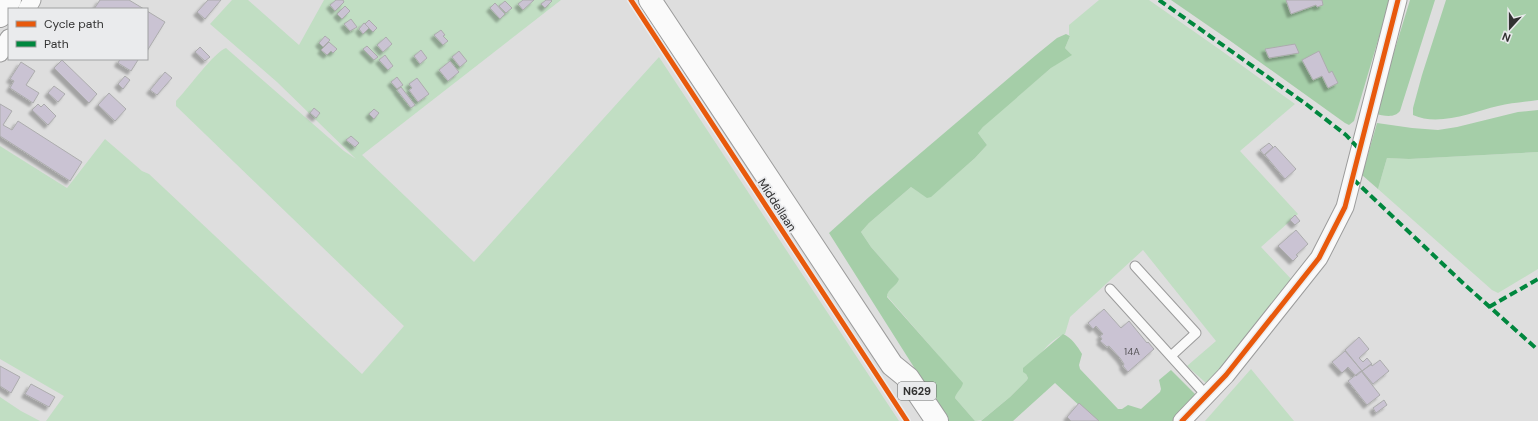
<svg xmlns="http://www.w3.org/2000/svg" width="1538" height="421" font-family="'DM Sans',sans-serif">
<defs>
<filter id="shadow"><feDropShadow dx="-3.5" dy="3.5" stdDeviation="1" flood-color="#0004"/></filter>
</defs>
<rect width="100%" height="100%" fill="#dedede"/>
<!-- green -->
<path fill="#c1dec3" d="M 232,0 L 248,0 L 299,45 L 324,0 L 561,0 L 362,155 L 474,262 L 659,57 L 899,421 L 46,421 L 64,396 L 0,359 L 0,146 L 67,188 L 105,139 L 142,171 L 149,174 L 362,374 L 404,326 L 176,106 L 176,101 C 186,91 215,51 226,48 L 344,151 L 356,159 L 277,82 L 210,24 Z
M 1099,0 L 1149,0 L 1219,49 L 1295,104 L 1240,151 L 1298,214 L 1261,247 L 1293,281 L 1211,381 L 1207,384 L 1187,366 L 1216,341 L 1143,250 L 1070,317 L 1065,334 C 1048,340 1036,360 1026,374 L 1028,378 L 1027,380 L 1010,397 L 982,420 L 975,421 L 955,398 L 956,394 L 939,356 L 887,296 L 888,292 L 899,279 L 871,247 L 861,232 L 869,223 L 911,187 L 920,193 L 941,188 L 975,158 L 987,145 L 978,133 L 979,131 L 992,118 L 1051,68 L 1071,54 L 1065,48 L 1070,36 L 1069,35 L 1069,25 Z
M 1538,152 L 1538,269 L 1498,293 L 1492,290 L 1378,189 L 1387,158 L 1409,159 Z
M 1251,369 L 1294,421 L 1205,421 Z
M 0,397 L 21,411 L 40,421 L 0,421 Z"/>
<!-- forest -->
<path fill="#a5cea8" d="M 1171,0 L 1390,0 L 1354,121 L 1349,125 L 1345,123 L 1229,40 Z
M 1410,0 L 1435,0 L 1400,111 C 1394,119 1383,115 1375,114 Z
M 1446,0 L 1538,0 L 1538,100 C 1525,102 1511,103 1498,106 C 1472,112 1439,127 1413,115 L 1413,108 L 1422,75 Z
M 1066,34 L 1070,36 L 1065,48 L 1072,55 L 1051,68 L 983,127 L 978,133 L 987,145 L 975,158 L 931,197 L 927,198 L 911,187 L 869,223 L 861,232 L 871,247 L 899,279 C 897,286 887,289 887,297 L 963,383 C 962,389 956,392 955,398 L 975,421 L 948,421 L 829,233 L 869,197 L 1036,55 L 1057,38 Z
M 1538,110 L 1538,152 L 1409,159 L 1387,158 L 1378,189 L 1362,175 L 1377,123 L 1412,128 L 1438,130 L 1457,127 L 1518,112 Z
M 1063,334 C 1071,337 1078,347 1082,354 L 1079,365 L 1080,369 L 1118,409 L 1122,409 L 1128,405 L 1141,409 L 1160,392 L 1161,389 L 1159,380 L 1171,370 L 1196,395 L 1173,421 L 1096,421 L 1055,383 L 1013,421 L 981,421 L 1010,397 L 1027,380 L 1028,378 L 1026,374 L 1023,372 L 1023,368 Z"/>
<!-- building -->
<path fill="#cac3d3" stroke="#acacad" filter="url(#shadow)" d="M 100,0 L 129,0 L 144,9 L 94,9 Z
M 208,0 L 221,0 L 205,19 L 197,12 Z
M 336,0 L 343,0 L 344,2 L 335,11 L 330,5 Z
M 523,0 L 534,0 L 523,10 L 518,4 Z
M 546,0 L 551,0 L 552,1 L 545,8 L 541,4 Z
M 1286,0 L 1322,0 L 1323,5 L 1317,7 L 1316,5 L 1291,14 Z
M 505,1 L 512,8 L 506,13 L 499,6 Z
M 495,3 L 505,14 L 500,19 L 490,8 Z
M 345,6 L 350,11 L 342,19 L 337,14 Z
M 147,11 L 165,22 L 147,51 Z
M 351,19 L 357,27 L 350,31 L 344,24 Z
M 369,20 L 377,28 L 373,32 L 365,24 Z
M 364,23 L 369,28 L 363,34 L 359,29 Z
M 441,30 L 445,35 L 443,36 L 448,41 L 443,45 L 434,35 Z
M 325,36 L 330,40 L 323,47 L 319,43 Z
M 386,37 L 392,44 L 383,52 L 377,45 Z
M 329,42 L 337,49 L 333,53 L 331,51 L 327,55 L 321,50 Z
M 1295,44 L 1299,53 L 1269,58 L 1265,49 Z
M 367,46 L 378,57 L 374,60 L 363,49 Z
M 200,47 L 210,57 L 205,61 L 195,52 Z
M 421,50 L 427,58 L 420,64 L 414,56 Z
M 459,51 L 467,61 L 460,67 L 452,57 Z
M 1319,51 L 1329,73 L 1332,71 L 1338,83 L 1328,88 L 1322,76 L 1313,80 L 1302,60 Z
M 385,55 L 393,66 L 388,70 L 379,60 Z
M 120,59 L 137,59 L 138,60 L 131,71 L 118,63 Z
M 62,60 L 97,94 L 89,103 L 54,68 Z
M 450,61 L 459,72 L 448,81 L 439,70 Z
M 21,62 L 35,71 L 26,85 L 39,93 L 33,103 L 10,88 L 14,81 L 10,79 Z
M 165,72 L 172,78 L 157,95 L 150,90 Z
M 125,76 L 130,80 L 123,89 L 118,84 Z
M 397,77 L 403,85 L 397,89 L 391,82 Z
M 417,78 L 429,94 L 418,102 L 409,90 L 412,88 L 409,84 Z
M 54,86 L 65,94 L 58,102 L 48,93 Z
M 401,87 L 415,105 L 411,108 L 397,90 Z
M 109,93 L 126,109 L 115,121 L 98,105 Z
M 0,104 L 12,111 L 3,125 L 12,130 L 18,121 L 82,162 L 70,181 L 0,136 Z
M 38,104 L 41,107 L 44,104 L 56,116 L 48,125 L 32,110 Z
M 314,108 L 320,113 L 316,118 L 310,113 Z
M 374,109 L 379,113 L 374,119 L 369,114 Z
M 351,136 L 359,143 L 355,147 L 346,140 Z
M 1269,143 L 1273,147 L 1264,155 L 1260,150 Z
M 1275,146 L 1296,169 L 1285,179 L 1265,155 Z
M 1295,215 L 1300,221 L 1295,225 L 1290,220 Z
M 1296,230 L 1308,244 L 1296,255 L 1298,256 L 1293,261 L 1278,246 Z
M 1104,309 L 1121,328 L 1129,321 L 1147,343 L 1148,342 L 1154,349 L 1128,372 L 1123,366 L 1124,364 L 1120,358 L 1109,346 L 1107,347 L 1100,341 L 1102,339 L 1100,336 L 1103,334 L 1096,326 L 1093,329 L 1088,323 Z
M 1359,337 L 1369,349 L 1359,358 L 1363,362 L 1367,358 L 1372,364 L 1362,371 L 1345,350 Z
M 1345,351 L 1362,371 L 1356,376 L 1348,367 L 1342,373 L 1332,362 Z
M 1380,360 L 1389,371 L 1373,384 L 1362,371 L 1371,364 L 1372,366 Z
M 0,366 L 20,377 L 11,393 L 0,386 Z
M 1361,371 L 1380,395 L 1367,405 L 1348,381 Z
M 31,384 L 55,397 L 49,407 L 25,394 Z
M 1384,400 L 1387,405 L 1376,413 L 1373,408 Z
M 1079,403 L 1099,421 L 1071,421 L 1067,417 Z"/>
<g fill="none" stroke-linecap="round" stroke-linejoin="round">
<!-- service casing -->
<g stroke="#9c9c9c" stroke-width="11">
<path id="service" d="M 1135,266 L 1196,333 L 1171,356
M 1110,289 L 1206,395"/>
</g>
<!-- minor casing -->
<g stroke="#9c9c9c" stroke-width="19">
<path id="minor" d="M 27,9 L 32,0
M 0,53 L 9,38
M 1182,421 L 1226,375 L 1319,258 L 1345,207 L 1398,0"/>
</g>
<!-- tertiary casing -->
<g stroke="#9c9c9c" stroke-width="24">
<path id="tertiary" d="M 0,16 L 10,0"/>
</g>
<!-- primary casing -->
<g stroke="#9c9c9c" stroke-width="24">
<path id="primary" d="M 650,0 L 892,365 L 908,378 L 937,421"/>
</g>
<!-- service -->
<use href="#service" stroke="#fafafa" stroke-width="9"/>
<!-- minor -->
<use href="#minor" stroke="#fafafa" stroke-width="17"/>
<!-- tertiary -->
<use href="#tertiary" stroke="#fafafa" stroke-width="22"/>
<!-- primary -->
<use href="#primary" stroke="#fafafa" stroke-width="22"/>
<!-- quiet -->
<path stroke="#00873e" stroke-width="4" stroke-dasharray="8 4" stroke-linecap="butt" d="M 1159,0 L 1306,104 L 1346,135 L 1359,149
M 1353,179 L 1464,284 L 1538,350
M 1489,307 L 1538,279"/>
<!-- cycleway casing -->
<g stroke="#eaebed" stroke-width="8">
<path id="cycleway" d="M 631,0 L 907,421
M 1182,421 L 1226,375 L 1319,258 L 1345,207 L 1398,0"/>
</g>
<!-- cycleway -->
<use href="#cycleway" stroke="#e8590c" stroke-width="5"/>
</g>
<g text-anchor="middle" stroke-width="3.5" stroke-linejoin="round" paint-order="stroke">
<!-- number labels -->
<g font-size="10" fill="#58565a">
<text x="1132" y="355">14A</text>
</g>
<!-- shield labels -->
<rect fill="#eaebed" stroke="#696a6a" stroke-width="1" x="898" y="382" width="38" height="18" rx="3"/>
<g font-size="11" font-weight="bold" fill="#323232">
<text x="917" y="395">N629</text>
</g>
<!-- street labels -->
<g font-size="12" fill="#323232" stroke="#eaebed">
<text transform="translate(777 205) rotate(57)" y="4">Middellaan</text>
</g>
</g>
<!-- legend -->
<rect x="8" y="8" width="140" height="52" fill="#eaebed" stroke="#a0a1a2"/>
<rect x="16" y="21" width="20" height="6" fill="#e8590c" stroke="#a0a1a2"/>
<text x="44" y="28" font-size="12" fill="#323232">Cycle path</text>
<rect x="16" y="41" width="20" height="6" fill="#00873e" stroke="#a0a1a2"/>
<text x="44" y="48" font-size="12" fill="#323232">Path</text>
<!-- north arrow -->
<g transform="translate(1510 28) rotate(201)" stroke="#eaebed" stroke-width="3" paint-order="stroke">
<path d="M0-3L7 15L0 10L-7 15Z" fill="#323232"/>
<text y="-6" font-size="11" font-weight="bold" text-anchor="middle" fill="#323232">N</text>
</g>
</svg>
